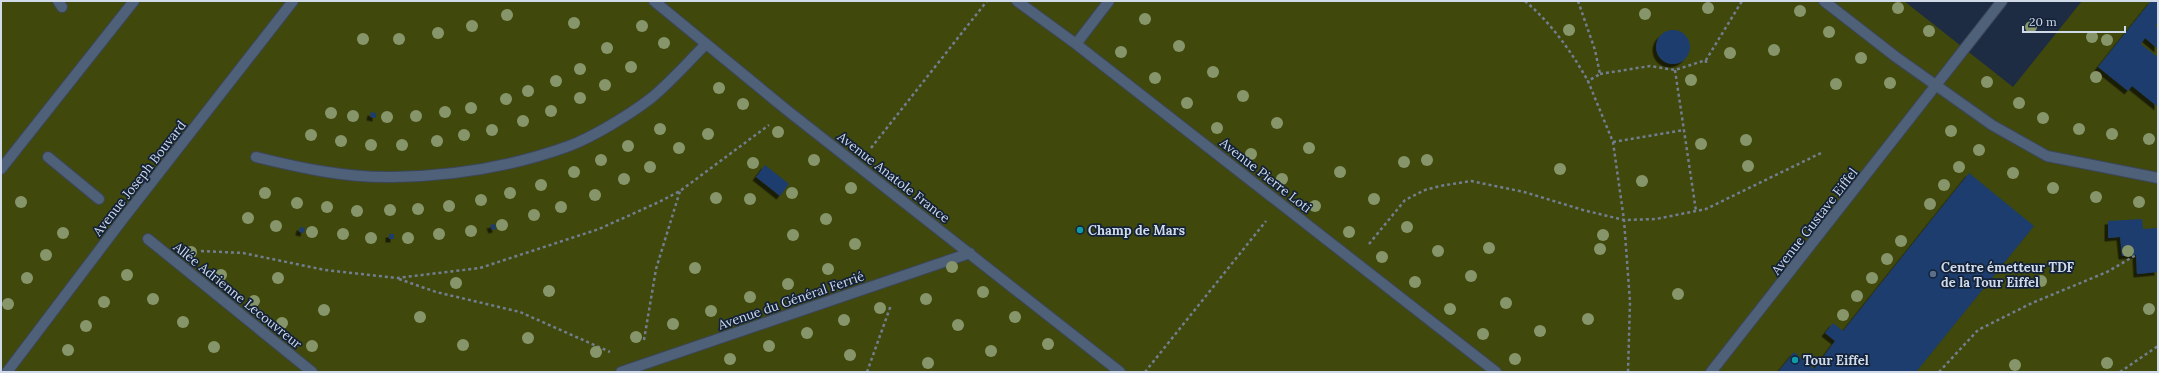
<svg xmlns="http://www.w3.org/2000/svg" width="2159" height="373" font-family="Lora,serif">
<defs>
<filter id="shadow"><feDropShadow dx="-3.5" dy="3.5" stdDeviation="0" flood-color="#0009"/></filter>
</defs>
<rect width="100%" height="100%" fill="#1d2c42"/>
<!-- green -->
<path fill="#41480c" d="M 1,1 L 1904,1 L 2013,87 L 2082,1 L 2158,1 L 2158,372 L 1,372 Z"/>
<!-- building -->
<path fill="#1c3d6e" filter="url(#shadow)" d="M 2151,1 L 2158,1 L 2158,22 L 2155,26 L 2158,28 L 2158,49 L 2145,38 L 2141,44 L 2156,56 L 2158,54 L 2158,107 L 2132,86 L 2128,91 L 2098,67 Z
M1656 47a17 17 0 1 1 34 0a17 17 0 1 1-34 0Z
M 371,112 L 376,113 L 376,118 L 370,117 Z
M 765,165 L 789,184 L 780,196 L 756,177 Z
M 1969,173 L 2034,226 L 1916,372 L 1778,372 L 1794,352 L 1814,369 L 1835,341 L 1825,333 L 1833,323 L 1843,331 Z
M 2142,219 L 2143,229 L 2158,228 L 2158,272 L 2137,274 L 2136,255 L 2122,256 L 2120,237 L 2108,238 L 2108,221 Z
M 495,224 L 496,229 L 492,230 L 490,225 Z
M 300,227 L 305,228 L 304,233 L 299,232 Z
M 389,234 L 394,234 L 394,239 L 389,239 Z"/>
<g fill="none" stroke-linecap="round" stroke-linejoin="round">
<!-- pedestrian casing -->
<g stroke="#3b475a" stroke-width="12">
<path id="pedestrian" d="M 58,1 L 62,7
M 654,1 L 788,111 L 1120,372
M 1017,1 L 1076,44 L 1496,372
M 1824,1 L 1896,57 L 1992,125 L 2047,156 L 2158,178
M 1076,44 L 1109,1
M 48,157 L 99,199
M 256,157 C 300,168 347,178 393,177 C 452,176 514,166 569,146 C 593,137 629,115 650,99 C 670,83 688,62 706,44
M 148,239 L 312,372
M 621,372 L 970,253
M 1711,372 L 2002,1"/>
</g>
<!-- minor casing -->
<g stroke="#3b475a" stroke-width="12">
<path id="minor" d="M 1,169 L 134,1
M 7,372 L 123,219 L 293,1"/>
</g>
<!-- path -->
<path stroke="#717e90" stroke-width="2.5" stroke-dasharray="3 3" stroke-linecap="butt" d="M 1525,1 C 1551,23 1571,51 1588,81
M 1578,1 L 1595,50 L 1600,74 L 1588,81 L 1613,142 L 1624,220 L 1630,302 L 1628,372
M 1706,60 L 1706,66
M 1675,70 L 1696,211
M 1600,74 L 1650,66 L 1675,70 L 1706,60 L 1742,1
M 1613,142 L 1684,130
M 871,148 L 987,1
M 1369,244 L 1405,200 L 1425,190 L 1440,186 L 1471,181 L 1524,192 L 1583,210 L 1624,220 L 1656,219 L 1706,209 L 1823,152
M 201,251 L 243,253 L 325,270 L 397,278 L 480,268 L 599,229 L 659,202 L 680,191 L 769,125
M 399,279 L 436,292 L 520,312 L 610,352
M 644,340 L 656,269 L 680,191
M 867,372 L 891,305
M 1145,372 L 1266,221
M 1939,372 L 1978,330 L 2032,303 L 2107,272 L 2136,255
M 2120,372 L 2158,346"/>
<!-- pedestrian -->
<use href="#pedestrian" stroke="#4f6079" stroke-width="10"/>
<!-- minor -->
<use href="#minor" stroke="#4f6079" stroke-width="10"/>
</g>
<!-- trees -->
<g fill="#87966a">
<circle cx="1708" cy="8" r="6"/>
<circle cx="1898" cy="8" r="6"/>
<circle cx="1800" cy="11" r="6"/>
<circle cx="1645" cy="14" r="6"/>
<circle cx="507" cy="15" r="6"/>
<circle cx="1145" cy="19" r="6"/>
<circle cx="574" cy="23" r="6"/>
<circle cx="472" cy="26" r="6"/>
<circle cx="642" cy="26" r="6"/>
<circle cx="2031" cy="27" r="6"/>
<circle cx="1569" cy="30" r="6"/>
<circle cx="1929" cy="31" r="6"/>
<circle cx="1829" cy="32" r="6"/>
<circle cx="438" cy="33" r="6"/>
<circle cx="2092" cy="37" r="6"/>
<circle cx="363" cy="39" r="6"/>
<circle cx="399" cy="39" r="6"/>
<circle cx="2107" cy="40" r="6"/>
<circle cx="664" cy="43" r="6"/>
<circle cx="1179" cy="46" r="6"/>
<circle cx="607" cy="48" r="6"/>
<circle cx="1774" cy="50" r="6"/>
<circle cx="1121" cy="52" r="6"/>
<circle cx="1730" cy="53" r="6"/>
<circle cx="1861" cy="58" r="6"/>
<circle cx="631" cy="67" r="6"/>
<circle cx="580" cy="69" r="6"/>
<circle cx="1213" cy="72" r="6"/>
<circle cx="2096" cy="77" r="6"/>
<circle cx="1155" cy="78" r="6"/>
<circle cx="1691" cy="80" r="6"/>
<circle cx="556" cy="81" r="6"/>
<circle cx="1987" cy="82" r="6"/>
<circle cx="1890" cy="83" r="6"/>
<circle cx="1836" cy="84" r="6"/>
<circle cx="605" cy="85" r="6"/>
<circle cx="719" cy="88" r="6"/>
<circle cx="528" cy="91" r="6"/>
<circle cx="1243" cy="96" r="6"/>
<circle cx="580" cy="98" r="6"/>
<circle cx="506" cy="99" r="6"/>
<circle cx="1187" cy="103" r="6"/>
<circle cx="2019" cy="103" r="6"/>
<circle cx="743" cy="104" r="6"/>
<circle cx="471" cy="108" r="6"/>
<circle cx="551" cy="111" r="6"/>
<circle cx="445" cy="112" r="6"/>
<circle cx="331" cy="113" r="6"/>
<circle cx="353" cy="116" r="6"/>
<circle cx="416" cy="116" r="6"/>
<circle cx="387" cy="117" r="6"/>
<circle cx="2043" cy="118" r="6"/>
<circle cx="523" cy="121" r="6"/>
<circle cx="1277" cy="123" r="6"/>
<circle cx="1217" cy="128" r="6"/>
<circle cx="660" cy="129" r="6"/>
<circle cx="2079" cy="129" r="6"/>
<circle cx="492" cy="130" r="6"/>
<circle cx="1951" cy="131" r="6"/>
<circle cx="778" cy="132" r="6"/>
<circle cx="708" cy="134" r="6"/>
<circle cx="2112" cy="134" r="6"/>
<circle cx="311" cy="135" r="6"/>
<circle cx="464" cy="135" r="6"/>
<circle cx="2149" cy="139" r="6"/>
<circle cx="1746" cy="140" r="6"/>
<circle cx="341" cy="141" r="6"/>
<circle cx="437" cy="141" r="6"/>
<circle cx="1701" cy="144" r="6"/>
<circle cx="371" cy="145" r="6"/>
<circle cx="402" cy="145" r="6"/>
<circle cx="628" cy="146" r="6"/>
<circle cx="679" cy="148" r="6"/>
<circle cx="1309" cy="148" r="6"/>
<circle cx="1979" cy="150" r="6"/>
<circle cx="1251" cy="154" r="6"/>
<circle cx="601" cy="160" r="6"/>
<circle cx="814" cy="160" r="6"/>
<circle cx="1427" cy="160" r="6"/>
<circle cx="1404" cy="162" r="6"/>
<circle cx="753" cy="163" r="6"/>
<circle cx="1748" cy="166" r="6"/>
<circle cx="650" cy="167" r="6"/>
<circle cx="1959" cy="167" r="6"/>
<circle cx="1560" cy="169" r="6"/>
<circle cx="574" cy="172" r="6"/>
<circle cx="1340" cy="172" r="6"/>
<circle cx="2013" cy="173" r="6"/>
<circle cx="624" cy="179" r="6"/>
<circle cx="1282" cy="179" r="6"/>
<circle cx="1642" cy="181" r="6"/>
<circle cx="541" cy="185" r="6"/>
<circle cx="1944" cy="185" r="6"/>
<circle cx="851" cy="188" r="6"/>
<circle cx="2053" cy="188" r="6"/>
<circle cx="265" cy="193" r="6"/>
<circle cx="510" cy="193" r="6"/>
<circle cx="792" cy="193" r="6"/>
<circle cx="595" cy="195" r="6"/>
<circle cx="2096" cy="197" r="6"/>
<circle cx="716" cy="198" r="6"/>
<circle cx="750" cy="199" r="6"/>
<circle cx="1374" cy="199" r="6"/>
<circle cx="481" cy="200" r="6"/>
<circle cx="21" cy="202" r="6"/>
<circle cx="2139" cy="202" r="6"/>
<circle cx="297" cy="203" r="6"/>
<circle cx="1930" cy="204" r="6"/>
<circle cx="449" cy="206" r="6"/>
<circle cx="1315" cy="206" r="6"/>
<circle cx="327" cy="207" r="6"/>
<circle cx="561" cy="207" r="6"/>
<circle cx="418" cy="209" r="6"/>
<circle cx="390" cy="210" r="6"/>
<circle cx="357" cy="211" r="6"/>
<circle cx="534" cy="215" r="6"/>
<circle cx="248" cy="218" r="6"/>
<circle cx="826" cy="219" r="6"/>
<circle cx="502" cy="225" r="6"/>
<circle cx="276" cy="226" r="6"/>
<circle cx="1407" cy="227" r="6"/>
<circle cx="471" cy="231" r="6"/>
<circle cx="312" cy="232" r="6"/>
<circle cx="1349" cy="232" r="6"/>
<circle cx="63" cy="233" r="6"/>
<circle cx="343" cy="234" r="6"/>
<circle cx="439" cy="234" r="6"/>
<circle cx="793" cy="235" r="6"/>
<circle cx="1603" cy="235" r="6"/>
<circle cx="371" cy="238" r="6"/>
<circle cx="408" cy="238" r="6"/>
<circle cx="1901" cy="241" r="6"/>
<circle cx="855" cy="244" r="6"/>
<circle cx="1489" cy="248" r="6"/>
<circle cx="1600" cy="249" r="6"/>
<circle cx="1438" cy="251" r="6"/>
<circle cx="2128" cy="251" r="6"/>
<circle cx="191" cy="252" r="6"/>
<circle cx="46" cy="255" r="6"/>
<circle cx="1382" cy="257" r="6"/>
<circle cx="1887" cy="259" r="6"/>
<circle cx="952" cy="267" r="6"/>
<circle cx="695" cy="268" r="6"/>
<circle cx="828" cy="269" r="6"/>
<circle cx="127" cy="275" r="6"/>
<circle cx="221" cy="275" r="6"/>
<circle cx="1471" cy="276" r="6"/>
<circle cx="27" cy="278" r="6"/>
<circle cx="278" cy="278" r="6"/>
<circle cx="1872" cy="278" r="6"/>
<circle cx="2041" cy="281" r="6"/>
<circle cx="1415" cy="282" r="6"/>
<circle cx="456" cy="283" r="6"/>
<circle cx="788" cy="284" r="6"/>
<circle cx="549" cy="291" r="6"/>
<circle cx="983" cy="292" r="6"/>
<circle cx="1678" cy="294" r="6"/>
<circle cx="1857" cy="296" r="6"/>
<circle cx="750" cy="297" r="6"/>
<circle cx="153" cy="299" r="6"/>
<circle cx="926" cy="299" r="6"/>
<circle cx="254" cy="301" r="6"/>
<circle cx="104" cy="302" r="6"/>
<circle cx="1506" cy="303" r="6"/>
<circle cx="8" cy="304" r="6"/>
<circle cx="880" cy="308" r="6"/>
<circle cx="1450" cy="309" r="6"/>
<circle cx="2149" cy="309" r="6"/>
<circle cx="324" cy="310" r="6"/>
<circle cx="711" cy="311" r="6"/>
<circle cx="1843" cy="315" r="6"/>
<circle cx="420" cy="317" r="6"/>
<circle cx="1015" cy="317" r="6"/>
<circle cx="1588" cy="319" r="6"/>
<circle cx="844" cy="320" r="6"/>
<circle cx="183" cy="322" r="6"/>
<circle cx="282" cy="323" r="6"/>
<circle cx="673" cy="324" r="6"/>
<circle cx="958" cy="325" r="6"/>
<circle cx="86" cy="326" r="6"/>
<circle cx="1540" cy="331" r="6"/>
<circle cx="807" cy="333" r="6"/>
<circle cx="1483" cy="334" r="6"/>
<circle cx="636" cy="337" r="6"/>
<circle cx="528" cy="338" r="6"/>
<circle cx="1048" cy="344" r="6"/>
<circle cx="463" cy="345" r="6"/>
<circle cx="312" cy="346" r="6"/>
<circle cx="769" cy="346" r="6"/>
<circle cx="214" cy="347" r="6"/>
<circle cx="68" cy="350" r="6"/>
<circle cx="991" cy="351" r="6"/>
<circle cx="596" cy="352" r="6"/>
<circle cx="850" cy="355" r="6"/>
<circle cx="730" cy="359" r="6"/>
<circle cx="1515" cy="359" r="6"/>
<circle cx="928" cy="363" r="6"/>
<circle cx="2107" cy="363" r="6"/>
<circle cx="2015" cy="365" r="6"/>
</g>
<!-- markers -->
<g fill="#0f9aa8" stroke="#132238" stroke-width="1.5">
<circle cx="1080" cy="230" r="4"/>
<circle cx="1795" cy="360" r="4"/>
</g>
<circle fill="#5c6f8a" stroke="#132238" stroke-width="1.5" cx="1933" cy="274" r="4"/>
<g text-anchor="middle" stroke-width="3.5" stroke-linejoin="round" paint-order="stroke">
<!-- street labels -->
<g font-size="13" fill="#d0dae9" stroke="#132238">
<text transform="translate(1266 175) rotate(38)" y="5">Avenue Pierre Loti</text>
<text transform="translate(894 177) rotate(38)" y="5">Avenue Anatole France</text>
<text transform="translate(139 178) rotate(-52)" y="5">Avenue Joseph Bouvard</text>
<text transform="translate(1814 221) rotate(-52)" y="5">Avenue Gustave Eiffel</text>
<text transform="translate(238 295) rotate(39)" y="5">Allée Adrienne Lecouvreur</text>
<text transform="translate(791 300) rotate(-19)" y="5">Avenue du Général Ferrié</text>
</g>
<!-- poi labels -->
<g font-size="13" font-weight="bold" fill="#d0dae9" stroke="#132238" text-anchor="start">
<text x="1088" y="235">Champ de Mars</text>
<text x="1941" y="272">Centre émetteur TDF<tspan x="1941" dy="15">de la Tour Eiffel</tspan></text>
<text x="1803" y="365">Tour Eiffel</text>
</g>
</g>
<!-- border -->
<rect width="2159" height="373" fill="none" stroke="#d0dae9" stroke-width="4"/>
<!-- scale -->
<path d="M2023 26v6h102v-6" fill="none" stroke="#d0dae9" stroke-width="2"/>
<text x="2029" y="26" font-size="12" fill="#d0dae9" stroke="#132238" stroke-width="3" paint-order="stroke">20 m</text>
</svg>
